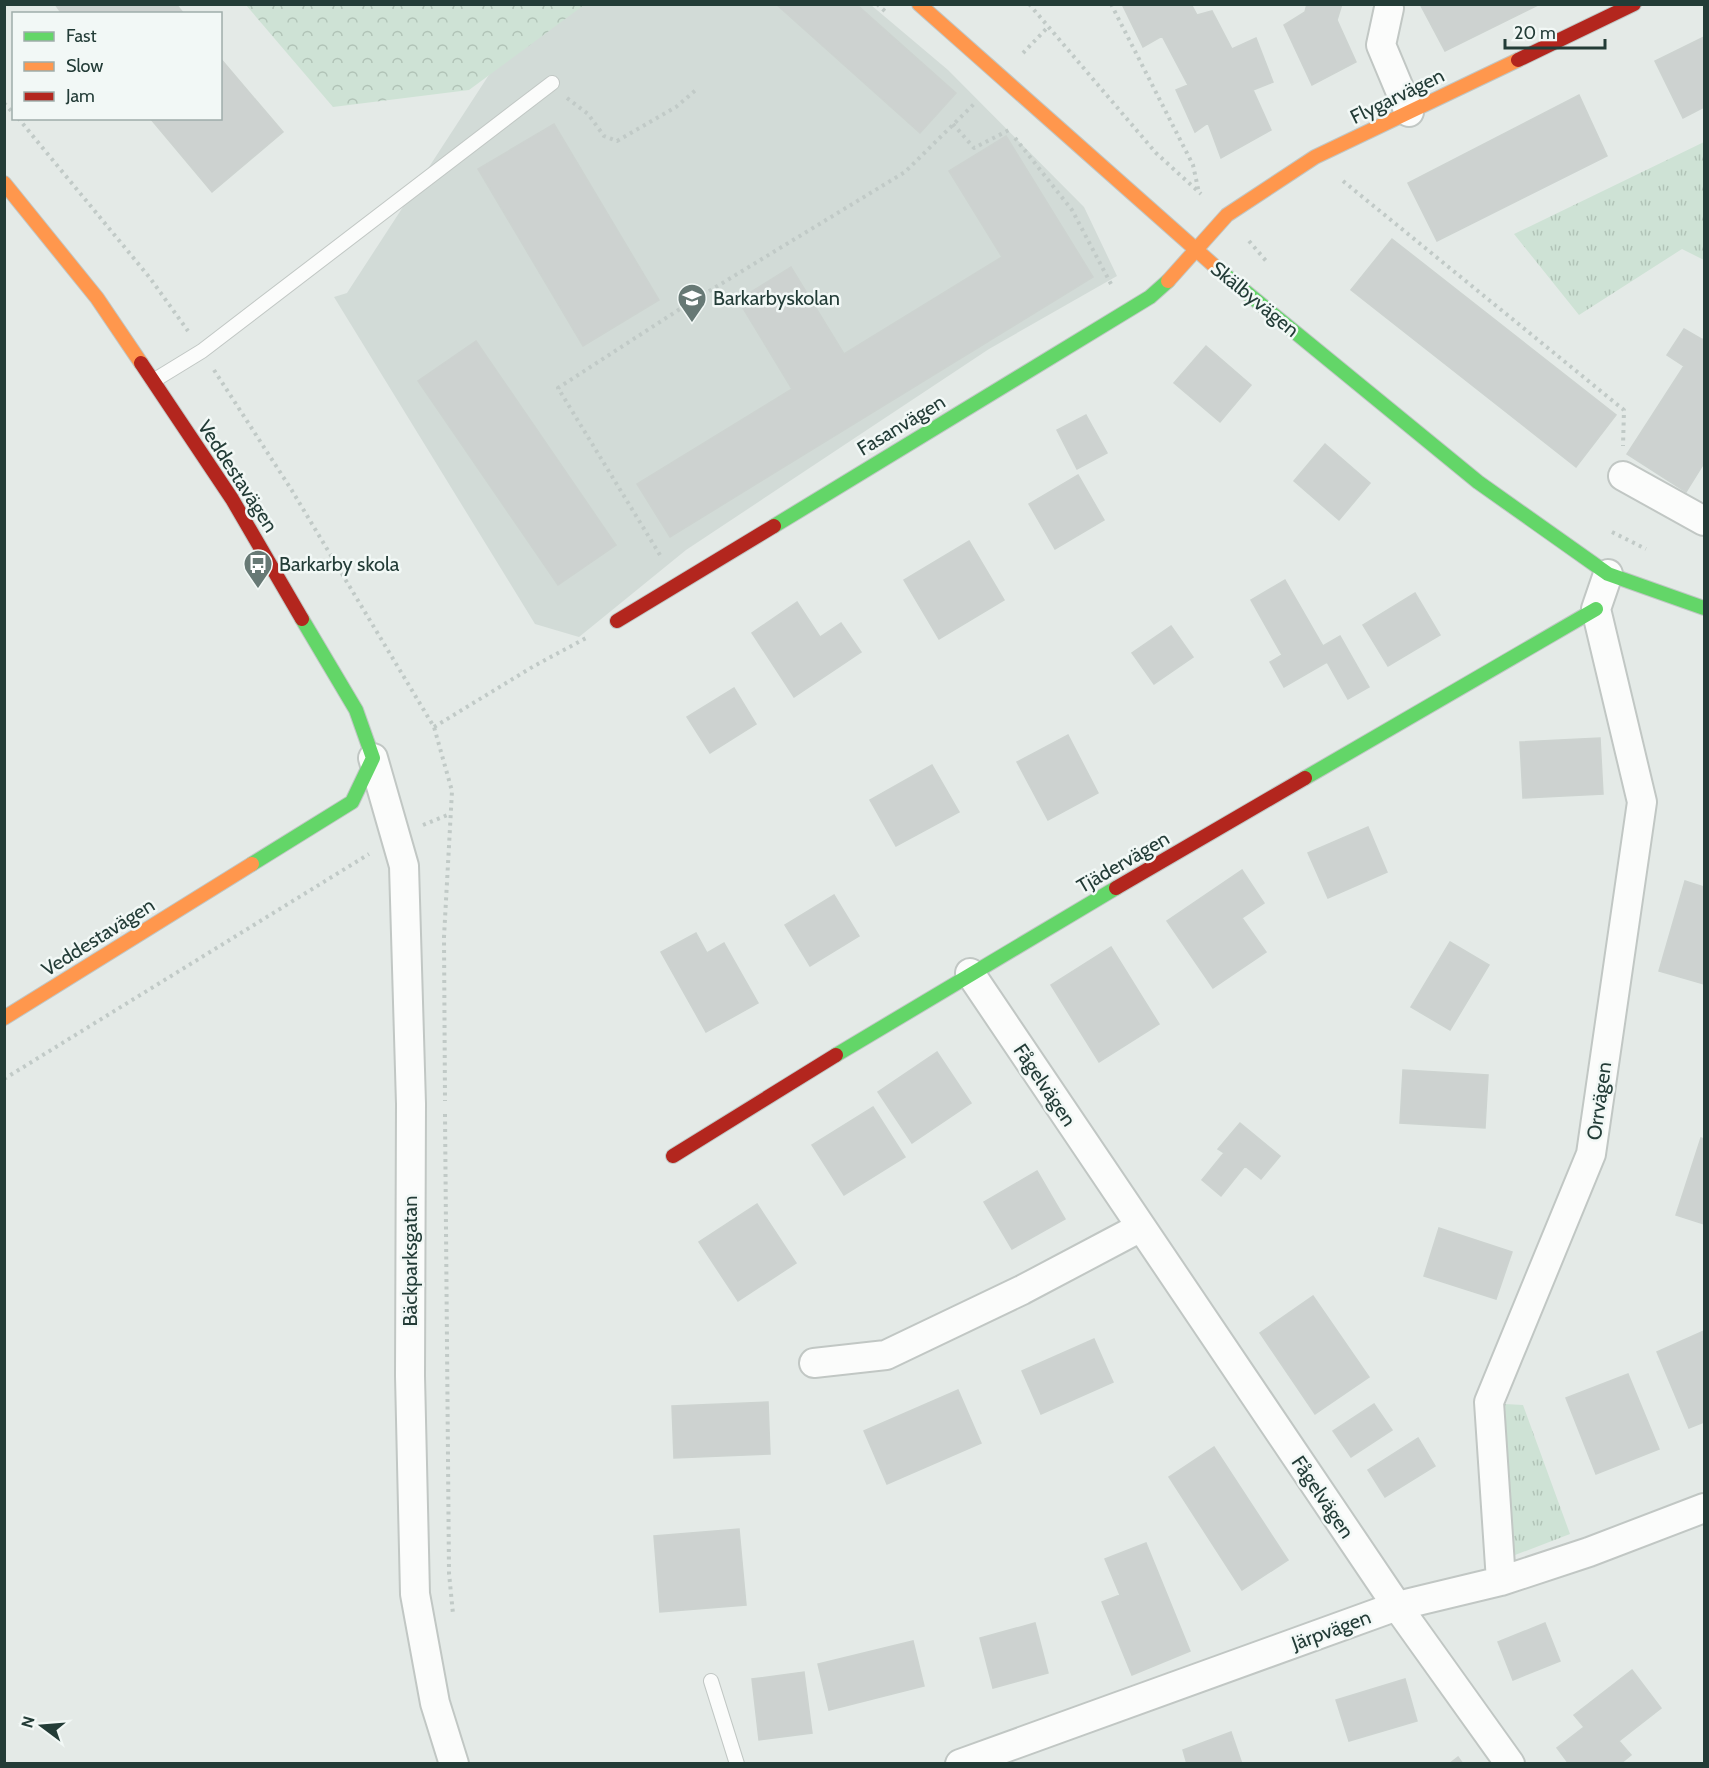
<svg xmlns="http://www.w3.org/2000/svg" width="1709" height="1768" font-family="Cabin,sans-serif">
<defs>
<pattern id="grass-tufts" width="24" height="20" patternUnits="userSpaceOnUse" patternTransform="scale(1.5)"><rect width="24" height="20" fill="#cee2d5"/><path d="M3 7l-1-3M5 7V3M7 7l1-3M15 17l-1-3M17 17v-4M19 17l1-3" fill="none" stroke="#b1c3b7"/></pattern>
<pattern id="forest-crowns" width="20" height="18" patternUnits="userSpaceOnUse" patternTransform="scale(1.5)"><rect width="20" height="18" fill="#cee2d5"/><path d="M2 6a3 3 0 1 1 6 0M12 15a3 3 0 1 1 6 0" fill="none" stroke="#b1c3b7"/></pattern>
</defs>
<rect width="100%" height="100%" fill="#e4eae7"/>
<!-- built -->
<path fill="#d2dbd7" d="M 535,4 L 871,5 L 948,70 L 1084,207 L 1117,276 L 989,349 L 686,550 L 579,637 L 535,624 L 334,297 L 347,293 Z"/>
<!-- grass -->
<path fill="url(#grass-tufts)" d="M 1704,142 L 1704,260 L 1682,249 L 1579,315 L 1514,234 Z
M 1505,1404 L 1523,1405 L 1570,1534 L 1510,1557 Z"/>
<!-- forest -->
<path fill="url(#forest-crowns)" d="M 246,5 L 246,4 L 584,5 L 469,90 L 333,107 Z"/>
<!-- building -->
<path fill="#cdd2d0" stroke="#cdd3d0" stroke-width="1.5" d="M 55,4 L 176,4 L 184,14 L 62,14 Z
M 776,4 L 856,4 L 956,93 L 920,133 Z
M 1122,4 L 1191,4 L 1197,15 L 1212,11 L 1232,49 L 1256,38 L 1273,82 L 1253,90 L 1271,130 L 1221,158 L 1208,123 L 1195,132 L 1176,90 L 1188,85 L 1162,36 L 1143,47 Z
M 1307,4 L 1342,4 L 1337,20 L 1356,62 L 1312,85 L 1284,25 L 1305,12 Z
M 1420,4 L 1540,4 L 1445,51 Z
M 1704,37 L 1704,107 L 1683,118 L 1655,61 Z
M 220,58 L 283,132 L 212,192 L 150,118 L 220,118 Z
M 1579,95 L 1607,156 L 1437,241 L 1408,183 Z
M 554,124 L 659,300 L 583,346 L 478,169 Z
M 1006,136 L 1093,277 L 670,537 L 637,484 L 792,389 L 738,300 L 791,267 L 844,354 L 1002,257 L 949,171 Z
M 1392,239 L 1616,415 L 1576,467 L 1351,290 Z
M 1684,329 L 1703,340 L 1704,337 L 1704,463 L 1686,492 L 1627,454 L 1684,366 L 1667,355 Z
M 476,341 L 616,545 L 558,585 L 418,381 Z
M 1206,346 L 1251,385 L 1220,422 L 1174,383 Z
M 1086,415 L 1107,453 L 1077,469 L 1057,430 Z
M 1325,444 L 1370,483 L 1339,520 L 1294,481 Z
M 1078,475 L 1104,520 L 1055,549 L 1029,504 Z
M 969,541 L 1004,600 L 939,639 L 904,580 Z
M 1285,580 L 1323,646 L 1340,636 L 1369,687 L 1348,699 L 1327,662 L 1284,687 L 1270,662 L 1282,655 L 1251,600 Z
M 1415,593 L 1440,635 L 1388,666 L 1363,625 Z
M 797,602 L 820,637 L 841,623 L 861,652 L 794,697 L 752,633 Z
M 1171,626 L 1193,657 L 1154,684 L 1132,653 Z
M 734,688 L 756,724 L 710,753 L 687,717 Z
M 1068,735 L 1098,793 L 1048,820 L 1017,762 Z
M 1600,738 L 1603,794 L 1523,798 L 1520,742 Z
M 932,765 L 959,812 L 896,846 L 870,800 Z
M 1368,827 L 1387,872 L 1328,898 L 1308,853 Z
M 1242,870 L 1264,903 L 1242,918 L 1266,952 L 1213,988 L 1167,921 Z
M 1685,881 L 1704,887 L 1704,984 L 1659,971 Z
M 834,895 L 859,936 L 810,966 L 785,925 Z
M 696,933 L 707,953 L 724,943 L 758,1003 L 706,1032 L 661,952 Z
M 1450,942 L 1489,965 L 1450,1030 L 1411,1007 Z
M 1111,947 L 1159,1024 L 1099,1062 L 1051,985 Z
M 937,1052 L 971,1103 L 912,1143 L 878,1092 Z
M 1403,1070 L 1488,1075 L 1485,1128 L 1400,1123 Z
M 873,1107 L 905,1157 L 844,1195 L 812,1145 Z
M 1240,1123 L 1280,1156 L 1261,1179 L 1245,1166 L 1221,1196 L 1202,1180 L 1224,1153 L 1218,1149 Z
M 1701,1138 L 1704,1139 L 1704,1224 L 1676,1215 Z
M 1037,1171 L 1065,1219 L 1012,1249 L 984,1202 Z
M 757,1204 L 796,1263 L 738,1301 L 699,1242 Z
M 1439,1228 L 1512,1252 L 1496,1299 L 1424,1276 Z
M 1313,1296 L 1369,1377 L 1315,1414 L 1260,1333 Z
M 1704,1331 L 1704,1422 L 1689,1428 L 1657,1352 Z
M 1094,1339 L 1113,1382 L 1041,1414 L 1022,1371 Z
M 1628,1374 L 1659,1449 L 1596,1474 L 1566,1398 Z
M 958,1390 L 981,1443 L 887,1484 L 864,1431 Z
M 768,1402 L 770,1454 L 674,1458 L 672,1406 Z
M 1374,1404 L 1392,1430 L 1351,1457 L 1333,1431 Z
M 1418,1438 L 1435,1466 L 1385,1497 L 1368,1470 Z
M 1214,1447 L 1288,1560 L 1242,1590 L 1169,1477 Z
M 739,1529 L 746,1605 L 660,1612 L 654,1536 Z
M 1146,1543 L 1190,1651 L 1132,1675 L 1102,1602 L 1120,1595 L 1105,1559 Z
M 1035,1623 L 1048,1673 L 993,1688 L 980,1638 Z
M 1545,1623 L 1560,1661 L 1513,1680 L 1498,1642 Z
M 913,1641 L 924,1686 L 829,1710 L 818,1664 Z
M 1632,1670 L 1661,1708 L 1619,1741 L 1631,1755 L 1620,1764 L 1569,1764 L 1557,1748 L 1584,1727 L 1574,1715 Z
M 804,1672 L 812,1733 L 759,1740 L 752,1679 Z
M 1405,1679 L 1417,1721 L 1349,1741 L 1336,1700 Z
M 1231,1732 L 1242,1764 L 1187,1764 L 1183,1750 Z
M 1458,1757 L 1463,1764 L 1449,1764 Z"/>
<g fill="none" stroke-linecap="round" stroke-linejoin="round">
<!-- lane casing -->
<g stroke="#c1c7c4" stroke-width="16">
<path id="lane" d="M 153,381 L 202,351 L 552,83
M 711,1681 L 737,1764"/>
</g>
<!-- street casing -->
<g stroke="#c1c7c4" stroke-width="32">
<path id="street" d="M 1389,8 L 1381,45 L 1409,112
M 1623,476 L 1704,521
M 373,758 L 404,866 L 411,1104 L 410,1376 L 415,1594 L 435,1703 L 454,1764
M 970,973 L 1397,1606 L 1510,1764
M 814,1363 L 886,1355 L 1022,1290 L 1141,1227
M 1501,1581 L 1489,1402 L 1591,1154 L 1642,802 L 1596,609 L 1608,574
M 960,1764 L 1397,1606 L 1501,1581 L 1589,1552 L 1704,1508"/>
</g>
<!-- fast casing -->
<g stroke="#c0c7c5" stroke-width="16">
<path id="fast" d="M 1219,270 L 1478,482 L 1608,574 L 1704,608
M 774,526 L 1150,297 L 1168,281
M 1305,778 L 1596,609
M 252,864 L 352,802 L 373,758 L 356,710 L 302,619
M 836,1055 L 1116,888"/>
</g>
<!-- slow casing -->
<g stroke="#c0c7c5" stroke-width="16">
<path id="slow" d="M 919,4 L 1219,270
M 4,183 L 97,298 L 141,363
M 1168,281 L 1227,215 L 1315,157 L 1518,60
M 4,1018 L 252,864"/>
</g>
<!-- jam casing -->
<g stroke="#c0c7c5" stroke-width="16">
<path id="jam" d="M 1518,60 L 1634,4
M 141,363 L 232,499 L 302,619
M 617,621 L 774,526
M 1116,888 L 1305,778
M 673,1156 L 836,1055"/>
</g>
<!-- path -->
<path stroke="#c1cac7" stroke-width="4" stroke-dasharray="3 4.5" stroke-linecap="butt" d="M 877,4 L 886,12
M 1029,4 L 1156,153 L 1201,194
M 1111,4 L 1193,165 L 1199,193
M 1023,53 L 1047,28
M 567,98 L 588,114 L 604,136 L 617,141 L 676,107 L 697,89
M 4,103 L 14,114
M 18,118 L 150,278 L 188,331
M 953,124 L 974,148 L 1009,130
M 1015,138 L 1072,210 L 1111,284
M 1343,181 L 1624,410 L 1623,446
M 1249,241 L 1267,262
M 214,370 L 291,489 L 434,727 L 452,791 L 444,937 L 445,1101
M 1612,532 L 1646,549
M 660,555 L 558,388 L 683,307 L 905,172 L 975,103
M 434,727 L 534,666 L 588,637
M 423,825 L 450,814
M 4,1079 L 369,854
M 445,1114 L 449,1573 L 453,1614"/>
<!-- lane -->
<use href="#lane" stroke="#fbfcfb" stroke-width="14"/>
<!-- street -->
<use href="#street" stroke="#fbfcfb" stroke-width="28"/>
<!-- fast -->
<use href="#fast" stroke="#63d668" stroke-width="14"/>
<!-- slow -->
<use href="#slow" stroke="#ff974d" stroke-width="14"/>
<!-- jam -->
<use href="#jam" stroke="#b3261e" stroke-width="14"/>
</g>
<!-- icons -->
<defs>
<g id="school-pin" transform="scale(1.5)"><path d="M0 17L-7.5 6A9.5 9.5 0 1 1 7.5 6Z" fill="#677975" stroke="#f2f8f6"/><path d="M0-5L7-2L0 1L-7-2ZM-4 1L0 2.5L4 1V4Q0 6-4 4Z" fill="#fff"/></g>
<g id="bus-pin" transform="scale(1.5)"><path d="M0 17L-7.5 6A9.5 9.5 0 1 1 7.5 6Z" fill="#677975" stroke="#f2f8f6"/><path d="M-5-6H5V4H4V6H2V4H-2V6H-4V4H-5ZM-3.5-4V0h7V-4ZM-3.5 1.2v1.5H-2V1.2ZM2 1.2v1.5H3.5V1.2Z" fill="#fff"/></g>
</defs>
<g fill-rule="evenodd">
<use href="#school-pin" x="692" y="298"/>
<use href="#bus-pin" x="258" y="564"/>
</g>
<g text-anchor="middle" stroke-width="5" stroke-linejoin="round" paint-order="stroke">
<!-- street labels -->
<g font-size="20" fill="#233c37" stroke="#f2f8f6">
<text transform="translate(1397 96) rotate(-26)" y="7">Flygarvägen</text>
<text transform="translate(1255 299) rotate(39)" y="7">Skälbyvägen</text>
<text transform="translate(901 425) rotate(-31)" y="7">Fasanvägen</text>
<text transform="translate(238 476) rotate(57)" y="7">Veddestavägen</text>
<text transform="translate(1123 862) rotate(-30)" y="7">Tjädervägen</text>
<text transform="translate(98 937) rotate(-32)" y="7">Veddestavägen</text>
<text transform="translate(1045 1085) rotate(56)" y="7">Fågelvägen</text>
<text transform="translate(1599 1101) rotate(-82)" y="7">Orrvägen</text>
<text transform="translate(410 1261) rotate(-90)" y="7">Bäckparksgatan</text>
<text transform="translate(1323 1497) rotate(56)" y="7">Fågelvägen</text>
<text transform="translate(1331 1630) rotate(-20)" y="7">Järpvägen</text>
</g>
<!-- poi labels -->
<g font-size="20" fill="#233c37" stroke="#f2f8f6" text-anchor="start">
<text x="713" y="305">Barkarbyskolan</text>
<text x="279" y="571">Barkarby skola</text>
</g>
</g>
<!-- border -->
<rect width="1709" height="1768" fill="none" stroke="#233c37" stroke-width="12"/>
<!-- legend -->
<rect x="12" y="12" width="210" height="108" fill="#f2f8f6" stroke="#9fadaa" stroke-width="1.5"/>
<rect x="24" y="32" width="30" height="9" fill="#63d668" stroke="#9fadaa" stroke-width="1.5"/>
<text x="66" y="42" font-size="18" fill="#233c37">Fast</text>
<rect x="24" y="62" width="30" height="9" fill="#ff974d" stroke="#9fadaa" stroke-width="1.5"/>
<text x="66" y="72" font-size="18" fill="#233c37">Slow</text>
<rect x="24" y="92" width="30" height="9" fill="#b3261e" stroke="#9fadaa" stroke-width="1.5"/>
<text x="66" y="102" font-size="18" fill="#233c37">Jam</text>
<!-- north arrow -->
<g transform="translate(42 1726) rotate(286)" stroke="#f2f8f6" stroke-width="4.5" paint-order="stroke">
<path d="M0-4.5L10 22L0 15L-10 22Z" fill="#233c37"/>
<text y="-9" font-size="16" font-weight="bold" text-anchor="middle" fill="#233c37">N</text>
</g>
<!-- scale -->
<path d="M1505 39v9h100v-9" fill="none" stroke="#233c37" stroke-width="3"/>
<text x="1514" y="39" font-size="18" fill="#233c37" stroke="#f2f8f6" stroke-width="4.5" paint-order="stroke">20 m</text>
</svg>
